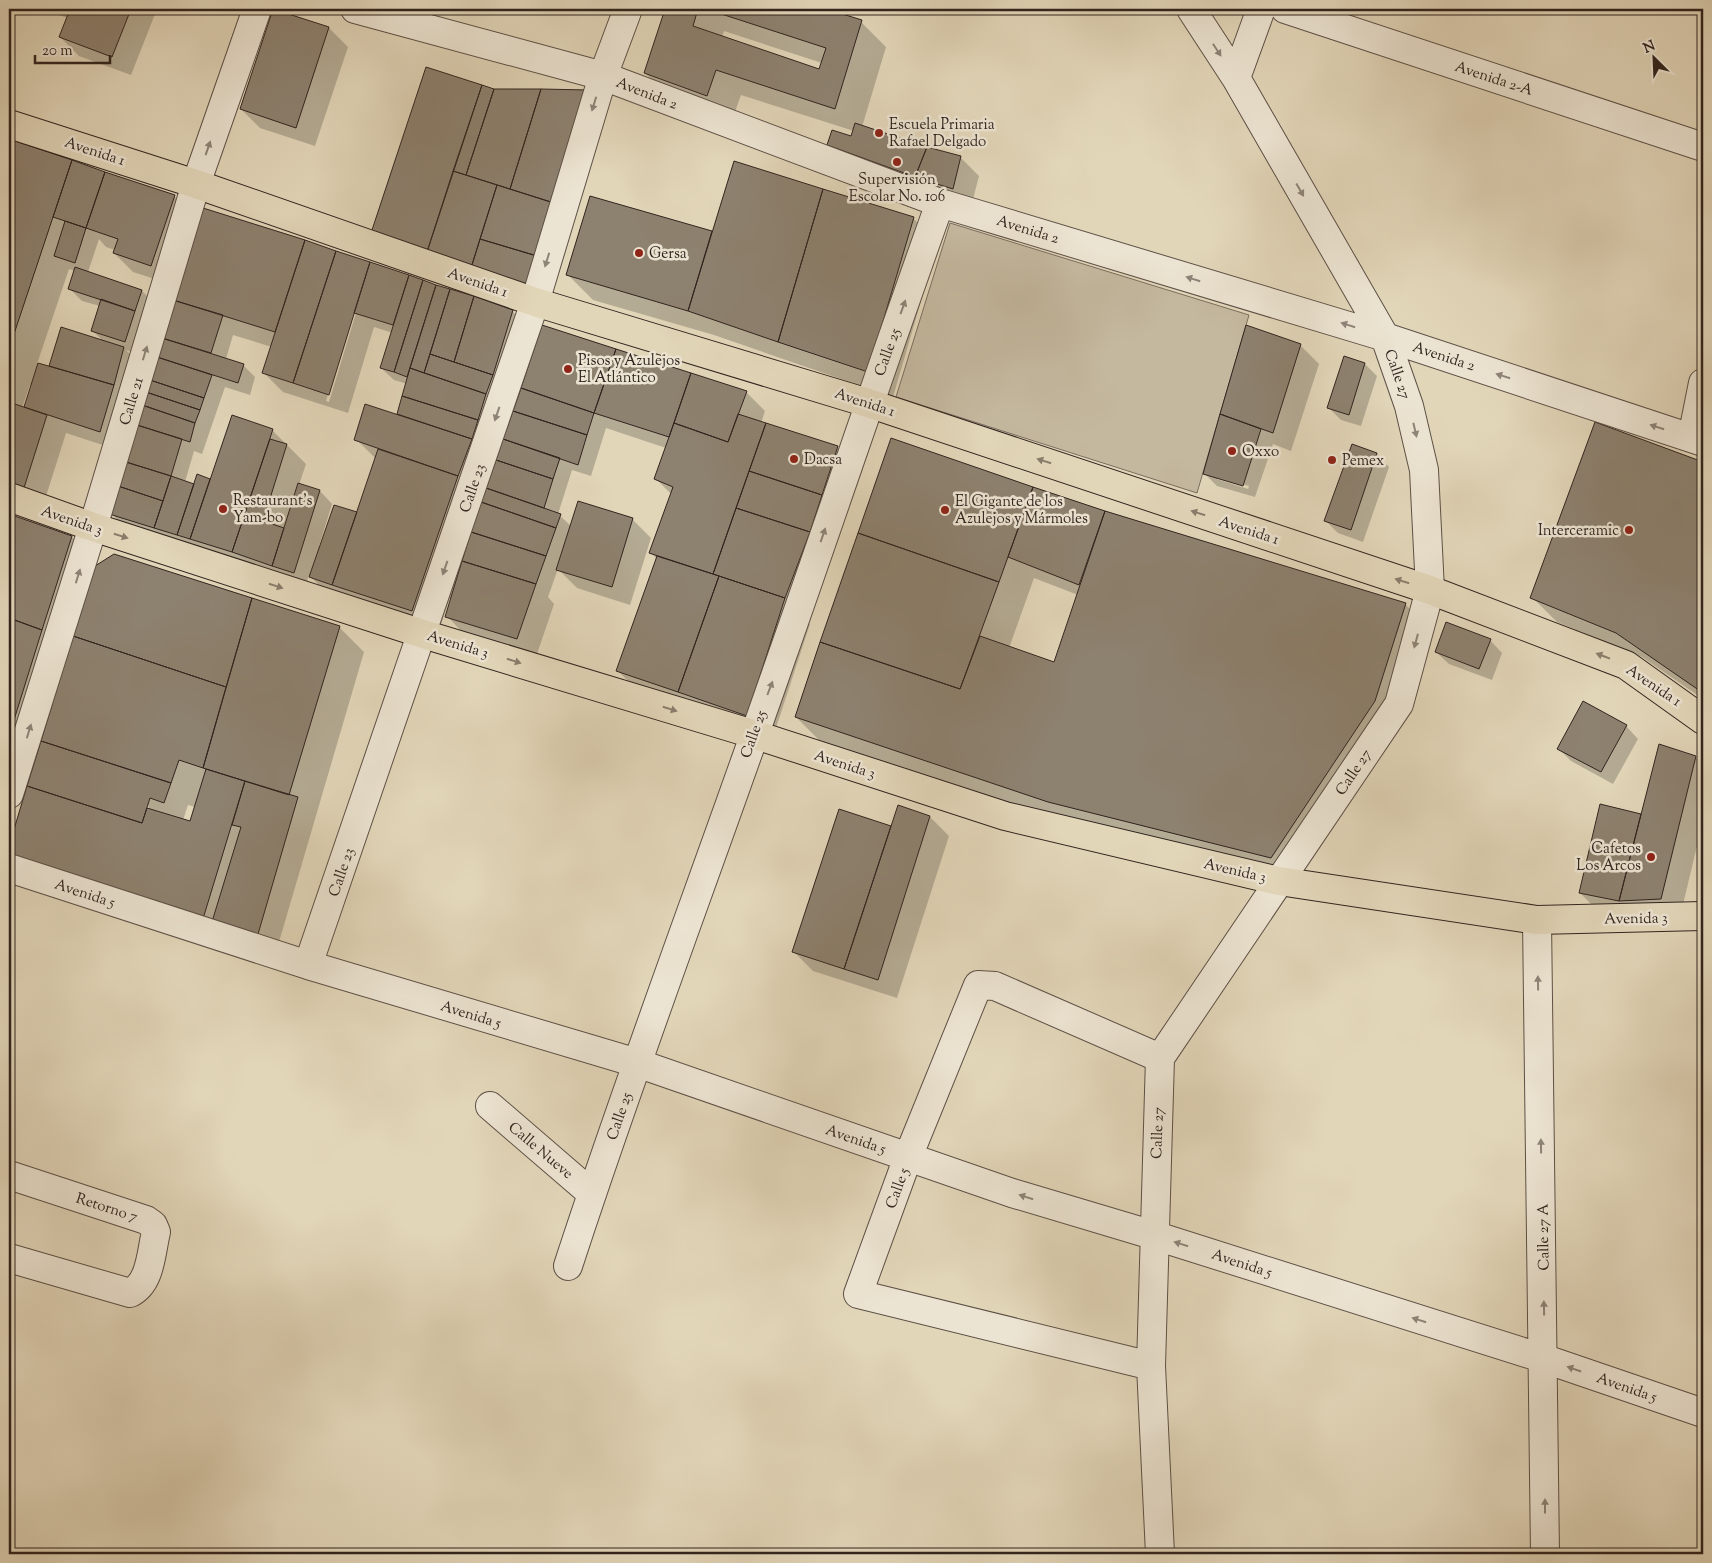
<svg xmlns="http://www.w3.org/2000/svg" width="1712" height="1563" font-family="'Sorts Mill Goudy',serif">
<rect width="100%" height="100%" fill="#e2d6b9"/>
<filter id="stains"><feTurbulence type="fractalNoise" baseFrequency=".004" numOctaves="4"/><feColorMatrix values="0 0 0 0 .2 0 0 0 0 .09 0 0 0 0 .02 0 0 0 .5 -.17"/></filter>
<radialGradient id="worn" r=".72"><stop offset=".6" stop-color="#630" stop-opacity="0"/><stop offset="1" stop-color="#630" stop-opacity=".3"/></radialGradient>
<!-- green -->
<path fill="#c4b89f" stroke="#7a6e5f" d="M 950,223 L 1249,315 L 1197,493 L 896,397 Z"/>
<!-- shadow -->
<path fill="#0003" fill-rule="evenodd" d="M 41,9 L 157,9 L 131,75 L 79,56 L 60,37 L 68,18 Z
M 666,9 L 822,9 L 861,22 L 886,47 L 862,127 L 960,157 L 979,176 L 971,207 L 847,163 L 828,144 L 851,138 L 854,131 L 741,95 L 732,120 L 670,98 L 645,73 ZM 724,31 L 822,63 L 820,71 L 722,37 Z
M 274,10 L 329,28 L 348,47 L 315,146 L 260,128 L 241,109 Z
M 9,141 L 174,196 L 193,215 L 170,284 L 133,272 L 114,253 L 115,250 L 106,247 L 99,239 L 88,272 L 142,291 L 154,303 L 137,354 L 126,350 L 136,360 L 118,450 L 66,433 L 42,509 L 9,498 ZM 69,269 L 75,271 L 69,288 L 82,301 L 100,306 L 92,330 L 103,341 L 62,328 L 50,368 L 37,364 ZM 30,385 L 32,385 L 25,409 L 22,408 Z
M 591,197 L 713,233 L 913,218 L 938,243 L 893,397 L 714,335 L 593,300 L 568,275 Z
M 204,210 L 512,311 L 531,330 L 476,496 L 483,503 L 543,327 L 746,392 L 765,411 L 761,423 L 837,448 L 856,466 L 804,618 L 810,624 L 772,740 L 637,690 L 618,671 L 657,559 L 651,553 L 672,495 L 656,479 L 666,448 L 606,428 L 591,476 L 572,470 L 558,514 L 571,526 L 632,519 L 651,538 L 630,605 L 577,588 L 558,569 L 548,597 L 554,604 L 536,657 L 465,635 L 447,616 L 452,599 L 450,598 L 437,636 L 323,589 L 309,575 L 306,585 L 123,526 L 111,513 ZM 353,311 L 356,313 L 329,402 L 326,401 ZM 374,327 L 393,333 L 381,368 L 394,380 L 407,384 L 397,416 L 356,439 L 376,459 L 357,514 L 321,547 L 319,546 L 332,504 L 320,491 L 299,485 L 306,464 L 272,430 L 211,482 L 194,485 L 185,482 L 194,451 L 202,454 L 225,387 L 250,395 L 255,377 L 243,365 L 226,359 L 233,335 L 272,347 L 264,373 L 283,392 L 348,413 Z
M 1247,327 L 1300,345 L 1319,364 L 1291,451 L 1273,444 L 1255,497 L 1217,486 L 1204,473 ZM 1217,477 L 1249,486 L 1248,489 L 1217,479 Z
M 1365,364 L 1377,376 L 1361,426 L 1341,420 L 1328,407 Z
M 1596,424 L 1703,463 L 1703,699 L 1642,657 L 1557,622 L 1532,597 Z
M 1353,446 L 1377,454 L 1389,467 L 1363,542 L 1338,533 L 1326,521 Z
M 1032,488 L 1405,604 L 1430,629 L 1400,727 L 1296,882 L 1074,827 L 821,742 L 796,717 ZM 1034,578 L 1078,595 L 1055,663 L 1009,648 Z
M 9,515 L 72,537 L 97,562 L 95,567 L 115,555 L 339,627 L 364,652 L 274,959 L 9,856 L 30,781 L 20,777 L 9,815 ZM 146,805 L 149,806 L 142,829 L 139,828 ZM 188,805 L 195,807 L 190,823 L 183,820 Z
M 1490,640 L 1502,653 L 1492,680 L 1449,664 L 1436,652 Z
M 1626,726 L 1638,739 L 1613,784 L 1571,761 L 1558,748 Z
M 1695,757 L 1703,765 L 1703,821 L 1680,917 L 1599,912 L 1580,893 L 1601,806 L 1642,816 Z
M 899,807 L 930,817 L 949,836 L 897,998 L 813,971 L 794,952 L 840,811 L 892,828 Z"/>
<!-- building -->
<path fill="#8d816f" stroke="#31241f" d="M 70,9 L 131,9 L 112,57 L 59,37 Z
M 273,9 L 329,27 L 296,128 L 240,109 Z
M 665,9 L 698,9 L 693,26 L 819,69 L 826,48 L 706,9 L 826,9 L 862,20 L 835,109 L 716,70 L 707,96 L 644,73 Z
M 426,67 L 482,85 L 426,255 L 370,236 Z
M 482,85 L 494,89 L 466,175 L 453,171 Z
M 494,89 L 541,89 L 510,189 L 466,175 Z
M 541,89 L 589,90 L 554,203 L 510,189 Z
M 855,123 L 927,147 L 915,177 L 827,145 L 832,130 L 851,136 Z
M 9,139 L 72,160 L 9,349 Z
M 927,147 L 961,156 L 953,189 L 915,177 Z
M 72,160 L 105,172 L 86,228 L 53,217 Z
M 734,161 L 823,189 L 778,342 L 688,311 Z
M 453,171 L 497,185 L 471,268 L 426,255 Z
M 105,172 L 175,195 L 151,266 L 113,253 L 118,239 L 86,228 Z
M 497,185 L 554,203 L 537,256 L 480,239 Z
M 823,189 L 914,217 L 868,372 L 778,342 Z
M 590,196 L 712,231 L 688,311 L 566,275 Z
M 203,208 L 305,240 L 275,332 L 173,300 Z
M 65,221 L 86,228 L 75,263 L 54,256 Z
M 480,239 L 537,256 L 528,286 L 471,268 Z
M 305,240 L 336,251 L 293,383 L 262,373 Z
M 336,251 L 370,262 L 329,395 L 293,383 Z
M 370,262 L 409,275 L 393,325 L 354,313 Z
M 75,267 L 142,290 L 135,311 L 68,289 Z
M 409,275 L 423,280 L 394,372 L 380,368 Z
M 423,280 L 436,285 L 407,377 L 394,372 Z
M 436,285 L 450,289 L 424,373 L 410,368 Z
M 450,289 L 474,296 L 454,362 L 430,354 Z
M 474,296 L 513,310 L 493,375 L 454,362 Z
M 101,299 L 135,311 L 125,342 L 91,331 Z
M 173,300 L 223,315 L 211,353 L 162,338 Z
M 542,325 L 616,349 L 594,413 L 521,388 Z
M 1246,325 L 1301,344 L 1273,433 L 1220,414 Z
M 61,327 L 124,347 L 114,385 L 49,366 Z
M 162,338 L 244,364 L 238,383 L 157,357 Z
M 616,349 L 691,373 L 669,437 L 594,413 Z
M 430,354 L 493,375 L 486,394 L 424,373 Z
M 1344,356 L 1365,363 L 1349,415 L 1327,408 Z
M 157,357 L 212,375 L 204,398 L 150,380 Z
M 38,363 L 114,385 L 100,432 L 24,407 Z
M 410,368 L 486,394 L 478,420 L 402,396 Z
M 691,373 L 747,391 L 728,442 L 674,423 Z
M 150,380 L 204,398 L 200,410 L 146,392 Z
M 521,388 L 594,413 L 587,435 L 513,411 Z
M 146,392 L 200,410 L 195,423 L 142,405 Z
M 402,396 L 478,420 L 472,439 L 397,414 Z
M 9,402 L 47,415 L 23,491 L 9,486 Z
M 365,404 L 472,439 L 458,476 L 354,440 Z
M 142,405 L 195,423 L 190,442 L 137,425 Z
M 513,411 L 587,435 L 578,465 L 503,439 Z
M 738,414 L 766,423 L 713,574 L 649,553 L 673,487 L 654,479 L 674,423 L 728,442 Z
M 1220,414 L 1261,429 L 1243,486 L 1203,474 Z
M 232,415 L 273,429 L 232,552 L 190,539 Z
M 1595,422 L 1703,462 L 1703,693 L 1616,633 L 1530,598 Z
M 766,423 L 838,446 L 822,495 L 749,471 Z
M 137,425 L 182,439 L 171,476 L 126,462 Z
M 891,438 L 1033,487 L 999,582 L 858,533 Z
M 270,439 L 287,444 L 263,521 L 284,528 L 272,566 L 232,552 Z
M 503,439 L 560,458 L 553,479 L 496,460 Z
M 1352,444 L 1377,453 L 1351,530 L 1324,521 Z
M 378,449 L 458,476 L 412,611 L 332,585 Z
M 496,460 L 553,479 L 544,508 L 486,488 Z
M 126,462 L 171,476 L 163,501 L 118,486 Z
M 749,471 L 822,495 L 810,532 L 736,508 Z
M 197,474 L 210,479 L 190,539 L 177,535 Z
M 171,476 L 194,484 L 177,535 L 154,528 Z
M 298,483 L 320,490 L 294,573 L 272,566 Z
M 118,486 L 163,501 L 154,528 L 109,514 Z
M 1033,487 L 1105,511 L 1079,585 L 1008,557 Z
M 486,488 L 561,514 L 556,528 L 481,502 Z
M 578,501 L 633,518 L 612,587 L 556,570 Z
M 481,502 L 556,528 L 546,556 L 471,532 Z
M 334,505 L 357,512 L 332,585 L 309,577 Z
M 736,508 L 810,532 L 785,598 L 713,574 Z
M 1105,511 L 1406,603 L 1375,701 L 1271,858 L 1048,802 L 795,717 L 820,642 L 960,689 L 980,636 L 1054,662 Z
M 9,514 L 72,536 L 42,630 L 9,618 Z
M 471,532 L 546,556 L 536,584 L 462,561 Z
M 858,533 L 999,582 L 960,689 L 820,642 Z
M 114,554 L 252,598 L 226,687 L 73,636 L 95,566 Z
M 657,556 L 719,576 L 678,692 L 616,671 Z
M 462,561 L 536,584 L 517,639 L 445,617 Z
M 719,576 L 785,598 L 747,716 L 678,692 Z
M 252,598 L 340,626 L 289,795 L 203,768 Z
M 9,618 L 42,630 L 9,736 Z
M 1446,622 L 1491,639 L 1479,669 L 1435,652 Z
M 73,636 L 226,687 L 203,768 L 179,760 L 171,783 L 41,741 Z
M 1583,701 L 1627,725 L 1601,772 L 1557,749 Z
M 41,741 L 171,783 L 164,803 L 150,798 L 142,823 L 27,786 Z
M 1659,744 L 1696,756 L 1661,899 L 1619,901 Z
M 206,769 L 245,781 L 202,922 L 9,856 L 9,846 L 27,786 L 142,823 L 147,808 L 190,821 Z
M 245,781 L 298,797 L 256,941 L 211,925 L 241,827 L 232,825 Z
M 1600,804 L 1641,814 L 1619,901 L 1579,893 Z
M 898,805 L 930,816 L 878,980 L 844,969 Z
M 839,809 L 891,826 L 844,969 L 792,952 Z"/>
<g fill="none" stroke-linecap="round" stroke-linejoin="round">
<!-- minor casing -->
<g stroke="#5d5046" stroke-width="30">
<path id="minor" d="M 355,9 L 603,76 L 940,203 L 1385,337 L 1703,442
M 1285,9 L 1703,147
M 1236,78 L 1261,9
M 1692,438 L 1703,383
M 9,794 L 93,527 L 196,184 L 257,9
M 9,868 L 308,965 L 637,1063 L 1012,1193 L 1153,1235 L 1545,1359 L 1703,1413
M 1537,920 L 1545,1554
M 308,965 L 535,302 L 603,76 L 628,9
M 490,1106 L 591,1193
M 9,1175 L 146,1220 L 153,1225 L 156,1232 C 151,1252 151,1283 130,1293 L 9,1258
M 568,1266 C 634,1063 710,864 780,662 C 834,509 885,356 940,203
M 1151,1366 L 858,1294 L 908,1157 L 978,985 L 995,986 L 1160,1058
M 1160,1554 L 1151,1366 L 1160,1058 L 1399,704 L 1430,590 L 1424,470 L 1409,406 L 1385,337 L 1236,78 L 1191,9"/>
</g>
<!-- major casing -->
<g stroke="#31241f" stroke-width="30">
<path id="major" d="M 9,124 L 196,184 L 535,302 L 868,403 L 1430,590 L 1626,665 L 1703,720
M 9,497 L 93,527 L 423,634 L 753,734 L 1005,816 L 1279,881 L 1537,920 L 1703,916"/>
</g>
<!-- minor -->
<use href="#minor" stroke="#ece4d2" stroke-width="28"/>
<!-- major -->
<use href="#major" stroke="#e2d6b9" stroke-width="28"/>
</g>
<!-- one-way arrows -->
<defs><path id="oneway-solid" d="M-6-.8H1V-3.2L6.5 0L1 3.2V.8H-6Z" transform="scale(1.25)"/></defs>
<g fill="#8e8478">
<use href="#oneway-solid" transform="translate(1217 50) rotate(57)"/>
<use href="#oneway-solid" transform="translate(594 104) rotate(107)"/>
<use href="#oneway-solid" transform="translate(208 148) rotate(-71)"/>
<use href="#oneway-solid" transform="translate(1300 190) rotate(60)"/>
<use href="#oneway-solid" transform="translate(547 260) rotate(107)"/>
<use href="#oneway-solid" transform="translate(1193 279) rotate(-163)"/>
<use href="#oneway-solid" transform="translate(903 307) rotate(-70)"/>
<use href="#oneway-solid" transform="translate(1348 325) rotate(-163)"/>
<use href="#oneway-solid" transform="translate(145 353) rotate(-73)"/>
<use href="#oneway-solid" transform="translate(1503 376) rotate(-162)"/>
<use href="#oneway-solid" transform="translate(497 414) rotate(109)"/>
<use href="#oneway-solid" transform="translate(1657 427) rotate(-162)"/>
<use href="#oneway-solid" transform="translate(1415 430) rotate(77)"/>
<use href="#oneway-solid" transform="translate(823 535) rotate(-71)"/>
<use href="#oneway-solid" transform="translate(445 568) rotate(109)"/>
<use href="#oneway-solid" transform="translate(78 576) rotate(-73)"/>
<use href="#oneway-solid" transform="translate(1416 641) rotate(105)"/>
<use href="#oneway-solid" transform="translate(770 688) rotate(-69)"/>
<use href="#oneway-solid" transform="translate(29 731) rotate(-73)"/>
<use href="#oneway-solid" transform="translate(1538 983) rotate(-91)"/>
<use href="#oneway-solid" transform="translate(1541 1146) rotate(-91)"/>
<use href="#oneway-solid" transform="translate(1026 1197) rotate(-163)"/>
<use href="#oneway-solid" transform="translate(1181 1244) rotate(-162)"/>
<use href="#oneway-solid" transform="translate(1544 1308) rotate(-91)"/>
<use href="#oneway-solid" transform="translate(1419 1320) rotate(-162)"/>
<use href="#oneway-solid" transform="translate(1574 1369) rotate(-161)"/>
<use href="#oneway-solid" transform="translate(1545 1506) rotate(-90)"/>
</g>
<g fill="#8a7d6c">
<use href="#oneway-solid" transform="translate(1044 461) rotate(-162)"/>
<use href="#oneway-solid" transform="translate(1198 513) rotate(-162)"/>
<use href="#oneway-solid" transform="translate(121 536) rotate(18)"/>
<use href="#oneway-solid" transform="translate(1402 581) rotate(-162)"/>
<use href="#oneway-solid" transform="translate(276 586) rotate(18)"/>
<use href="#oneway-solid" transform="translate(1603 656) rotate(-159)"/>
<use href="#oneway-solid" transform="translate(514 661) rotate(17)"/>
<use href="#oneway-solid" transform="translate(670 709) rotate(17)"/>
</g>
<!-- markers -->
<g fill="#8f2418" stroke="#ece4d2" stroke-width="2">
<circle cx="879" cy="133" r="5"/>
<circle cx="897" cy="162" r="5"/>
<circle cx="639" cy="253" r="5"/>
<circle cx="568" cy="369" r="5"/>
<circle cx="1232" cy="451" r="5"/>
<circle cx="794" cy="459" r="5"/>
<circle cx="1332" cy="460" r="5"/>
<circle cx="223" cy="509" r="5"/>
<circle cx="945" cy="510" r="5"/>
<circle cx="1629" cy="530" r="5"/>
<circle cx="1651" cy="857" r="5"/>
</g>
<g text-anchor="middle" stroke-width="5" stroke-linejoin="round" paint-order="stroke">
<!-- street labels -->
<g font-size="15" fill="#31241f" stroke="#ece4d2">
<text transform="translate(1494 78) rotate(18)" y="5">Avenida 2-A</text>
<text transform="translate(647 93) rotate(21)" y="5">Avenida 2</text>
<text transform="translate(95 151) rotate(18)" y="5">Avenida 1</text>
<text transform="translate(1028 229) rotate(17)" y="5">Avenida 2</text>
<text transform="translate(478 282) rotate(19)" y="5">Avenida 1</text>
<text transform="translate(887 352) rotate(-70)" y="5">Calle 25</text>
<text transform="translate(1444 356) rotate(18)" y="5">Avenida 2</text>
<text transform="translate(1398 374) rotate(71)" y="5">Calle 27</text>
<text transform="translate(131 401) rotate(-73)" y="5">Calle 21</text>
<text transform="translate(865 402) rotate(18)" y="5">Avenida 1</text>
<text transform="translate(472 488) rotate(-71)" y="5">Calle 23</text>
<text transform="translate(72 520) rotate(19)" y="5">Avenida 3</text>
<text transform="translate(1249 530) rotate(18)" y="5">Avenida 1</text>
<text transform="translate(458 644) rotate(17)" y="5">Avenida 3</text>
<text transform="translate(1654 685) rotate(34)" y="5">Avenida 1</text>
<text transform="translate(753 734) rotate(-70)" y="5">Calle 25</text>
<text transform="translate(845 764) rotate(18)" y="5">Avenida 3</text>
<text transform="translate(1353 772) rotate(-56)" y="5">Calle 27</text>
<text transform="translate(1235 870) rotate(13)" y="5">Avenida 3</text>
<text transform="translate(341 872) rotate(-71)" y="5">Calle 23</text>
<text transform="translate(85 893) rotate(18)" y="5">Avenida 5</text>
<text transform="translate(1636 918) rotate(-1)" y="5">Avenida 3</text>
<text transform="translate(471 1014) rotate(17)" y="5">Avenida 5</text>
<text transform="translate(619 1116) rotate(-71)" y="5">Calle 25</text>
<text transform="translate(1157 1133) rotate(-88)" y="5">Calle 27</text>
<text transform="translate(856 1139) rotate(19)" y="5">Avenida 5</text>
<text transform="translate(541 1150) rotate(40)" y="5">Calle Nueve</text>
<text transform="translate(897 1188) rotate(-70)" y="5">Calle 5</text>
<text transform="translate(107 1207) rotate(18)" y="5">Retorno 7</text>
<text transform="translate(1543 1237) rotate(-91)" y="5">Calle 27 A</text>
<text transform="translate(1242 1263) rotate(18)" y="5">Avenida 5</text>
<text transform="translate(1627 1387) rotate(19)" y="5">Avenida 5</text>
</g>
<!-- poi labels -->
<g font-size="15" fill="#31241f" stroke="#ece4d2" text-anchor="start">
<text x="889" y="129">Escuela Primaria<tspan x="889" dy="17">Rafael Delgado</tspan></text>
<text x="897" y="184" text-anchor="middle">Supervisión<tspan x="897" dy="17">Escolar No. 106</tspan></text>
<text x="649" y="258">Gersa</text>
<text x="578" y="365">Pisos y Azulejos<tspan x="578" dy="17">El Atlántico</tspan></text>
<text x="1242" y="456">Oxxo</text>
<text x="804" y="464">Dacsa</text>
<text x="1342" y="465">Pemex</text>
<text x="233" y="505">Restaurant's<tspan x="233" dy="17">Yam-bo</tspan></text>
<text x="955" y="506">El Gigante de los<tspan x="955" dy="17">Azulejos y Mármoles</tspan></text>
<text x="1619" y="535" text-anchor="end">Interceramic</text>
<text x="1641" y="853" text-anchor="end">Cafetos<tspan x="1641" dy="17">Los Arcos</tspan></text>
</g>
</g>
<!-- margin -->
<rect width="1712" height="1563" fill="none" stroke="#e2d6b9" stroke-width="30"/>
<rect x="10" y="10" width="1692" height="1543" fill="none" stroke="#31241f" stroke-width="2.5"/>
<rect x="15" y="15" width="1682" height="1533" fill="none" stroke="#31241f"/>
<!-- north arrow -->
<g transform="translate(1654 58) rotate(336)" stroke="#ece4d2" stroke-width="4" paint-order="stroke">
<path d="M0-4L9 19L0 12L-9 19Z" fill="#31241f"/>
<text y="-8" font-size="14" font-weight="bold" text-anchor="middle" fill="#31241f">N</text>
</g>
<!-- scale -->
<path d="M35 55v8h75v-8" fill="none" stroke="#31241f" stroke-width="2.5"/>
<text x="42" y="55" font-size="15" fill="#31241f" stroke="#ece4d2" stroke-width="4" paint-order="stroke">20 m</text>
<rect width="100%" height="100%" filter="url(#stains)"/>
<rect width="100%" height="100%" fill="url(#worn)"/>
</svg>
